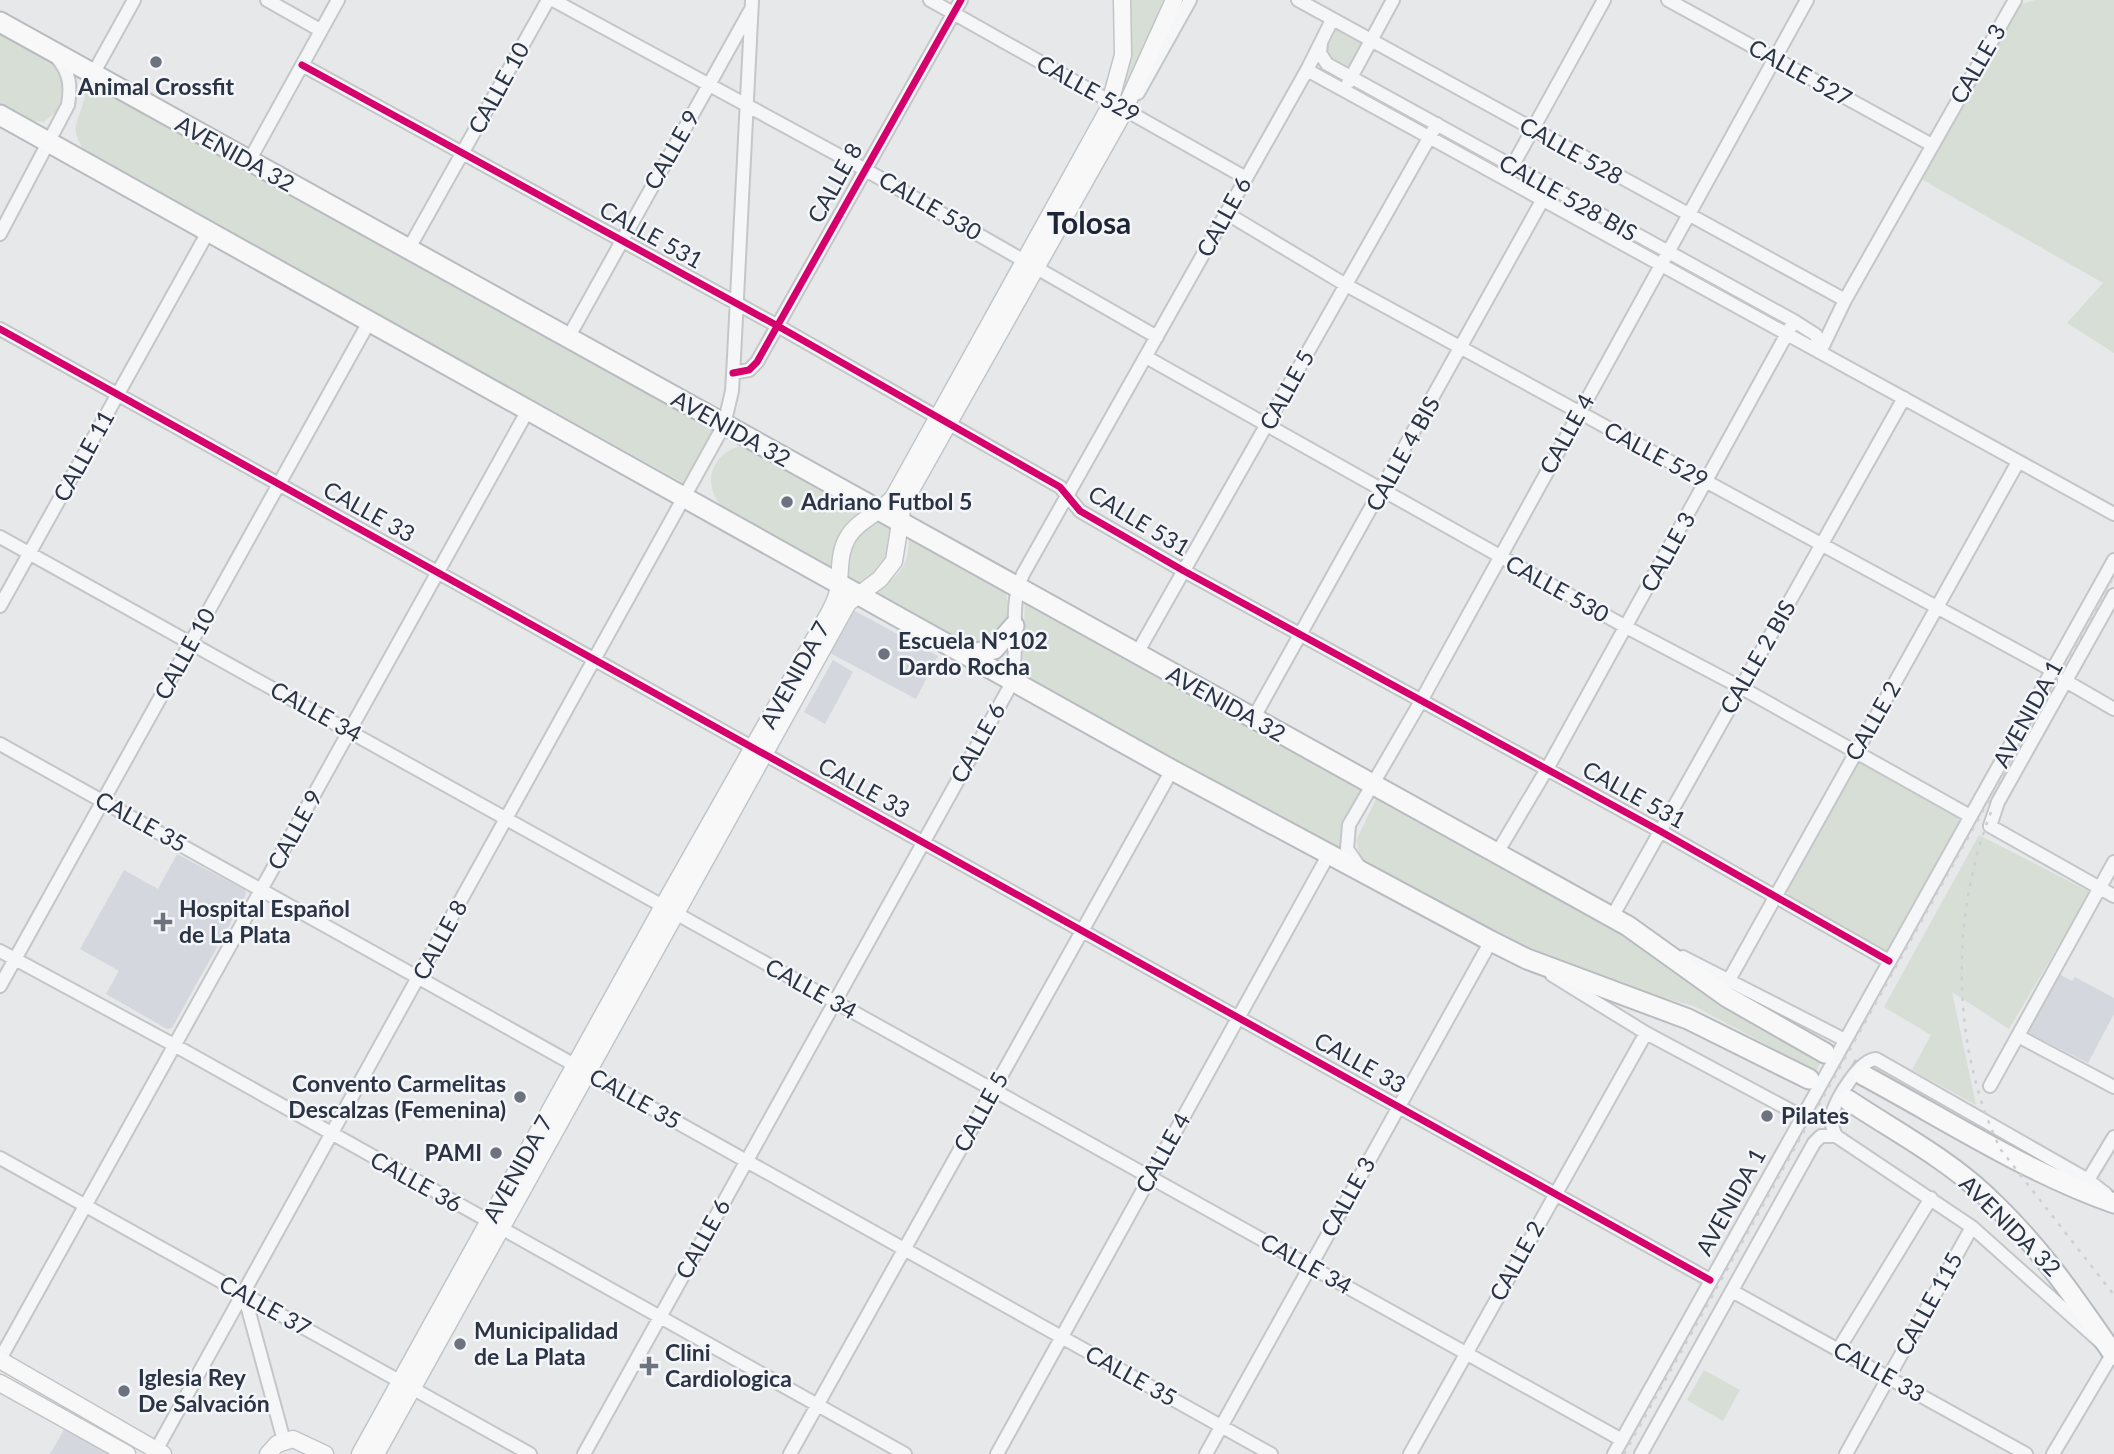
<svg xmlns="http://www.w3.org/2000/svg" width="2114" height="1454" font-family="Lato,sans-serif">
<rect width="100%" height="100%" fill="#e6e8ea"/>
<!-- built -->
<path fill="#d4d7dd" d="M 853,610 L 938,656 L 916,699 L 830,653 Z
M 833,660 L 853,672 L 825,724 L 804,712 Z
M 177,854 L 245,890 L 246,895 L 172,1028 L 167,1029 L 106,994 L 119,971 L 80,949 L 124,870 L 158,889 Z
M 2055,972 L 2072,981 L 2075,977 L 2114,998 L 2114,1014 L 2088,1063 L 2025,1031 Z
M 66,1426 L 114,1454 L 50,1454 Z"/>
<!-- green -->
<path fill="#d6ded6" d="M 1128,0 L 1166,0 L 1122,92 L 1130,58 Z
M 2014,0 L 2021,4 L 2035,0 L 2114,0 L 2114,353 L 2067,323 L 2103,283 L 1916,176 Z
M 1337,28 L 1366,43 L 1352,71 L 1328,59 L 1325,51 Z
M 0,30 L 61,62 L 66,81 L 63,106 L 44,122 L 28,120 L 0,105 Z
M 79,73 L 717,426 L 687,485 L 85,152 C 69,126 77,126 84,100 C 86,93 81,81 79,73 Z
M 746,445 L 869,510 C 841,521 831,540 834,569 L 722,507 C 700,482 713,450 746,445 Z
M 879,520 L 892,526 C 890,552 887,573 860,583 L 847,577 C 848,545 845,531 879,520 Z
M 908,533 L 1006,591 L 1010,618 L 990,642 L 974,645 L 965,643 L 873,591 C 899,578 912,563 908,533 Z
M 1025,601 L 1363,787 L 1340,831 L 1341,853 L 1022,674 Z
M 1862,758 L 1959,816 L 1961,825 L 1892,948 L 1887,951 L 1791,901 L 1787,888 Z
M 1377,797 L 1631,933 L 1824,1057 L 1816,1071 L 1694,1006 L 1574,975 L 1360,858 L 1356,841 Z
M 1979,835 L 2090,892 L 2009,1029 L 1952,992 L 1976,1105 L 1912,1070 L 1931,1035 L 1884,1007 Z
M 1704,1370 L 1740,1390 L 1723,1421 L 1687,1400 Z"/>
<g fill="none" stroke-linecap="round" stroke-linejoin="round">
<!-- highway-tunnel -->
<path stroke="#c1c4c9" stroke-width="19" stroke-dasharray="19 10" stroke-linecap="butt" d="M 1825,1053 L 1863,1075
M 1809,1079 L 1848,1100"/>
<!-- minor casing -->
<g stroke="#c4c6c8" stroke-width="16">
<path id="minor" d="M 267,0 L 320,30
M 553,0 L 864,169 L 1157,337
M 930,0 L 1246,178
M 1298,0 L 1845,300
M 1668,0 L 1932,145
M 1321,43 L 1320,53 L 1327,64 L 1794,321 L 1816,335 L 1821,350
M 302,65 L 776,325 L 1060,487 L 1080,511 L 1184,571 L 1660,831 L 1889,961
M 1307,70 L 2114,514
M 93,74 L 134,0
M 1348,83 L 1393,0
M 1138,93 L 1190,0
M 249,161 L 338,0
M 1508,174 L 1604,0
M 1226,213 L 1346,285 L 2052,670
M 0,234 L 68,105 C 71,87 70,73 58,59
M 408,250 L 548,0
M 0,329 L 1710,1280
M 568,338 L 750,11
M 1821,350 L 1845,300 L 2015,0
M 1146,357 L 1626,627 L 1740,687 L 1970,816
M 733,373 L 749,370 L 757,362 L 961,0
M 0,537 L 1622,1440
M 2114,595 L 1998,802 L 1990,826 L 2114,896
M 0,606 L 208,232
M 1136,655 L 1437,124
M 2064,680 L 2114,709
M 1253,719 L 1543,199 L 1545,185
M 0,744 L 1271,1454
M 1497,853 L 1547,769 L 1794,321
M 1358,865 L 1347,849 L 1349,825 L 1421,701 L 1807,0
M 1612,917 L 1904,398
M 0,951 L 174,1045 L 905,1454
M 1683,957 L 1845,1040
M 1552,975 L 1646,1033 L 1801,1116
M 1729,980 L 2018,462
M 0,986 L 369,322
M 2018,1036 L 2114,1087
M 1990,1086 L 2114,862
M 1836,1136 L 1972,1227 L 2113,1353 L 2053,1454
M 1836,1136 C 1833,1129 1830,1122 1832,1114 C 1837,1098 1859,1060 1876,1059 L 2088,1180 L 2106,1194
M 0,1158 L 530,1454
M 2088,1180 L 2114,1137
M 1732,1291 L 2026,1454
M 244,1294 L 284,1441
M 1838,1350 L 1931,1198
M 0,1359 L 528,410
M 154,1454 L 724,425 L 732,391 L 734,357 L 752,0
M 584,1454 L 1008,690 C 1023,653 1006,611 1023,574 L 1307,70 L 1332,20
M 790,1454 L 1172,770
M 997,1454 L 1330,852
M 1206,1454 L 1491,941
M 1410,1454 L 1646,1033
M 1614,1454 L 2114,560
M 1641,1454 L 1814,1143 L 1821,1136 L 1836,1136
M 1846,1454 L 1972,1227"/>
</g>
<!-- major casing -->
<g stroke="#c2c5c8" stroke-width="19">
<path id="major" d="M 0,1360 L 163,1454
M 0,1383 L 127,1454
M 268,1454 L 277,1444 L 293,1439 L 325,1454
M 360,1454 L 663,906 L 828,615 C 832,607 837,599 838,590 C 841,572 838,553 848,537 C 858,520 880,513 893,498 L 1108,110 L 1123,55 L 1122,0
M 376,1454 L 848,603 L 880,579 L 894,561 L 903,504 L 1121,117 L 1174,0"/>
</g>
<!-- highway casing -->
<g stroke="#b8bbbf" stroke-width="23">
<path id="highway" d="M 0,22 L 1628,926 L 1727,997 L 1825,1053
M 0,115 L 1172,770 L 1491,941 L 1527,959 L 1688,1019 L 1809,1079
M 968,655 L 994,649 L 1014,626
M 1863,1075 C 1945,1119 2026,1172 2114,1203
M 1848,1100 C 1893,1130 1944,1157 1984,1194 C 2039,1245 2072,1294 2114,1355"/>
</g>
<!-- minor -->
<use href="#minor" stroke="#f5f6f7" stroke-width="12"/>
<!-- major -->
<use href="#major" stroke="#f8f8f8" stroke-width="16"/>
<!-- highway -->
<use href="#highway" stroke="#f8f8f8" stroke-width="19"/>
<!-- rail -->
<path stroke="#cecfd2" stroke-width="2.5" stroke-dasharray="3.5 7" stroke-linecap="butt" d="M 1991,812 C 1950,917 1951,1049 2001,1150 L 2114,1295
M 1624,1454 L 2114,576"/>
<!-- cycleway casing -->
<g stroke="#f4f6f9" stroke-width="11">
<path id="cycleway" d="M 302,65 L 776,325 L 1060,487 L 1080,511 L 1184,571 L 1660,831 L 1889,961
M 0,329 L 1710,1280
M 733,373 L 749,370 L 757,362 L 961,0"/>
</g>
<!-- cycleway -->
<use href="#cycleway" stroke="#d6006c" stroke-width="7"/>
</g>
<!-- markers -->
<g fill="#6c737f" stroke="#f4f6f9" stroke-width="2.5">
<circle cx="156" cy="62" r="7"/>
<circle cx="787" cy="502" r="7"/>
<circle cx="884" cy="654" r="7"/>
<path d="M159.5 911.5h7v7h7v7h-7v7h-7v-7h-7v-7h7z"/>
<circle cx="520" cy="1097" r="7"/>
<circle cx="1767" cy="1116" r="7"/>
<circle cx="496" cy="1153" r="7"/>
<circle cx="460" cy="1344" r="7"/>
<path d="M645.5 1355.5h7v7h7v7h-7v7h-7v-7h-7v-7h7z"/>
<circle cx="124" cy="1391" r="7"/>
</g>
<g text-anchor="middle" stroke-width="5" stroke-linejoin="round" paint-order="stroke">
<!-- street labels -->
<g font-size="23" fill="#2b3445" stroke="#f4f6f9">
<text transform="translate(1978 64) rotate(-60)" y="8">CALLE 3</text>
<text transform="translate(1800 73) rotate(29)" y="8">CALLE 527</text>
<text transform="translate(499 88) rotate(-61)" y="8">CALLE 10</text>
<text transform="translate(1088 89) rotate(29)" y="8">CALLE 529</text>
<text transform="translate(672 150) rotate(-60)" y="8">CALLE 9</text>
<text transform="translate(1571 151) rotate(29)" y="8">CALLE 528</text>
<text transform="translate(235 154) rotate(29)" y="8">AVENIDA 32</text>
<text transform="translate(835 183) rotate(-61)" y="8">CALLE 8</text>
<text transform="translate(1568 198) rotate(29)" y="8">CALLE 528 BIS</text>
<text transform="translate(930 206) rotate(30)" y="8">CALLE 530</text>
<text transform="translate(1224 217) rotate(-61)" y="8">CALLE 6</text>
<text transform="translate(651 235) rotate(29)" y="8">CALLE 531</text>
<text transform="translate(1287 390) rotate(-61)" y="8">CALLE 5</text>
<text transform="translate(731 429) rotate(29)" y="8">AVENIDA 32</text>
<text transform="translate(1567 434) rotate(-61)" y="8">CALLE 4</text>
<text transform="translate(1403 454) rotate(-61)" y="8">CALLE 4 BIS</text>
<text transform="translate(1656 455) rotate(28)" y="8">CALLE 529</text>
<text transform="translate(84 456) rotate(-61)" y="8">CALLE 11</text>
<text transform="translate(369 512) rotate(29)" y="8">CALLE 33</text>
<text transform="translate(1139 521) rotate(31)" y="8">CALLE 531</text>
<text transform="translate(1668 552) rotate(-61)" y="8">CALLE 3</text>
<text transform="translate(1557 589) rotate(29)" y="8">CALLE 530</text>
<text transform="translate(185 654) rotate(-61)" y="8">CALLE 10</text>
<text transform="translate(1758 657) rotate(-60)" y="8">CALLE 2 BIS</text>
<text transform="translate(795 675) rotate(-61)" y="8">AVENIDA 7</text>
<text transform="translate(1226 704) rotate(29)" y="8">AVENIDA 32</text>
<text transform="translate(316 712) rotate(29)" y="8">CALLE 34</text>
<text transform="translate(2028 714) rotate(-61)" y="8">AVENIDA 1</text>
<text transform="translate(1873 721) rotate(-60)" y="8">CALLE 2</text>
<text transform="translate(978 743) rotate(-61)" y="8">CALLE 6</text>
<text transform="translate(864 788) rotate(29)" y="8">CALLE 33</text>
<text transform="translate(1634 795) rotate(29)" y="8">CALLE 531</text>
<text transform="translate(141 822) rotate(29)" y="8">CALLE 35</text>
<text transform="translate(295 830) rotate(-61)" y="8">CALLE 9</text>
<text transform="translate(440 940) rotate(-61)" y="8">CALLE 8</text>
<text transform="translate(811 989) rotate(29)" y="8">CALLE 34</text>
<text transform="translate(1360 1063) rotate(29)" y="8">CALLE 33</text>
<text transform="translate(635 1099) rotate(29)" y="8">CALLE 35</text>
<text transform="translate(981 1112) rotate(-61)" y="8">CALLE 5</text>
<text transform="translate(1163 1153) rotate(-61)" y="8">CALLE 4</text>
<text transform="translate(518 1169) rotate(-61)" y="8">AVENIDA 7</text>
<text transform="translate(416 1182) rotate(29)" y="8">CALLE 36</text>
<text transform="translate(1348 1197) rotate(-61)" y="8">CALLE 3</text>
<text transform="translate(1731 1202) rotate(-61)" y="8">AVENIDA 1</text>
<text transform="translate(2010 1226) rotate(45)" y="8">AVENIDA 32</text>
<text transform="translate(703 1239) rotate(-61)" y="8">CALLE 6</text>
<text transform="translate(1517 1261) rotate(-61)" y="8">CALLE 2</text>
<text transform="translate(1306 1264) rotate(29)" y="8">CALLE 34</text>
<text transform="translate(1929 1304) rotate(-61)" y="8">CALLE 115</text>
<text transform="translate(265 1306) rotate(29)" y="8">CALLE 37</text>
<text transform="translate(1879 1372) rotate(29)" y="8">CALLE 33</text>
<text transform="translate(1131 1376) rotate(29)" y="8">CALLE 35</text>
</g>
<!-- poi labels -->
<g font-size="23" font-weight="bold" fill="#2b3445" stroke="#f4f6f9" text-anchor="start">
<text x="156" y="95" text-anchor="middle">Animal Crossfit</text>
<text x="801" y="510">Adriano Futbol 5</text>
<text x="898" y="649">Escuela N°102<tspan x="898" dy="26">Dardo Rocha</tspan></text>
<text x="179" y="917">Hospital Español<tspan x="179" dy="26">de La Plata</tspan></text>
<text x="506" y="1092" text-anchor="end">Convento Carmelitas<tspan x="506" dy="26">Descalzas (Femenina)</tspan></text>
<text x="1781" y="1124">Pilates</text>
<text x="482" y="1161" text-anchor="end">PAMI</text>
<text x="474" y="1339">Municipalidad<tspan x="474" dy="26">de La Plata</tspan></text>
<text x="665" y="1361">Clini<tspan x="665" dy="26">Cardiologica</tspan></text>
<text x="138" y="1386">Iglesia Rey<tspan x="138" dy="26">De Salvación</tspan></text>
</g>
<!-- district labels -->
<g font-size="30" font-weight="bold" fill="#1d2536" stroke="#f4f6f9">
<text x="1089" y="234">Tolosa</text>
</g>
</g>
</svg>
